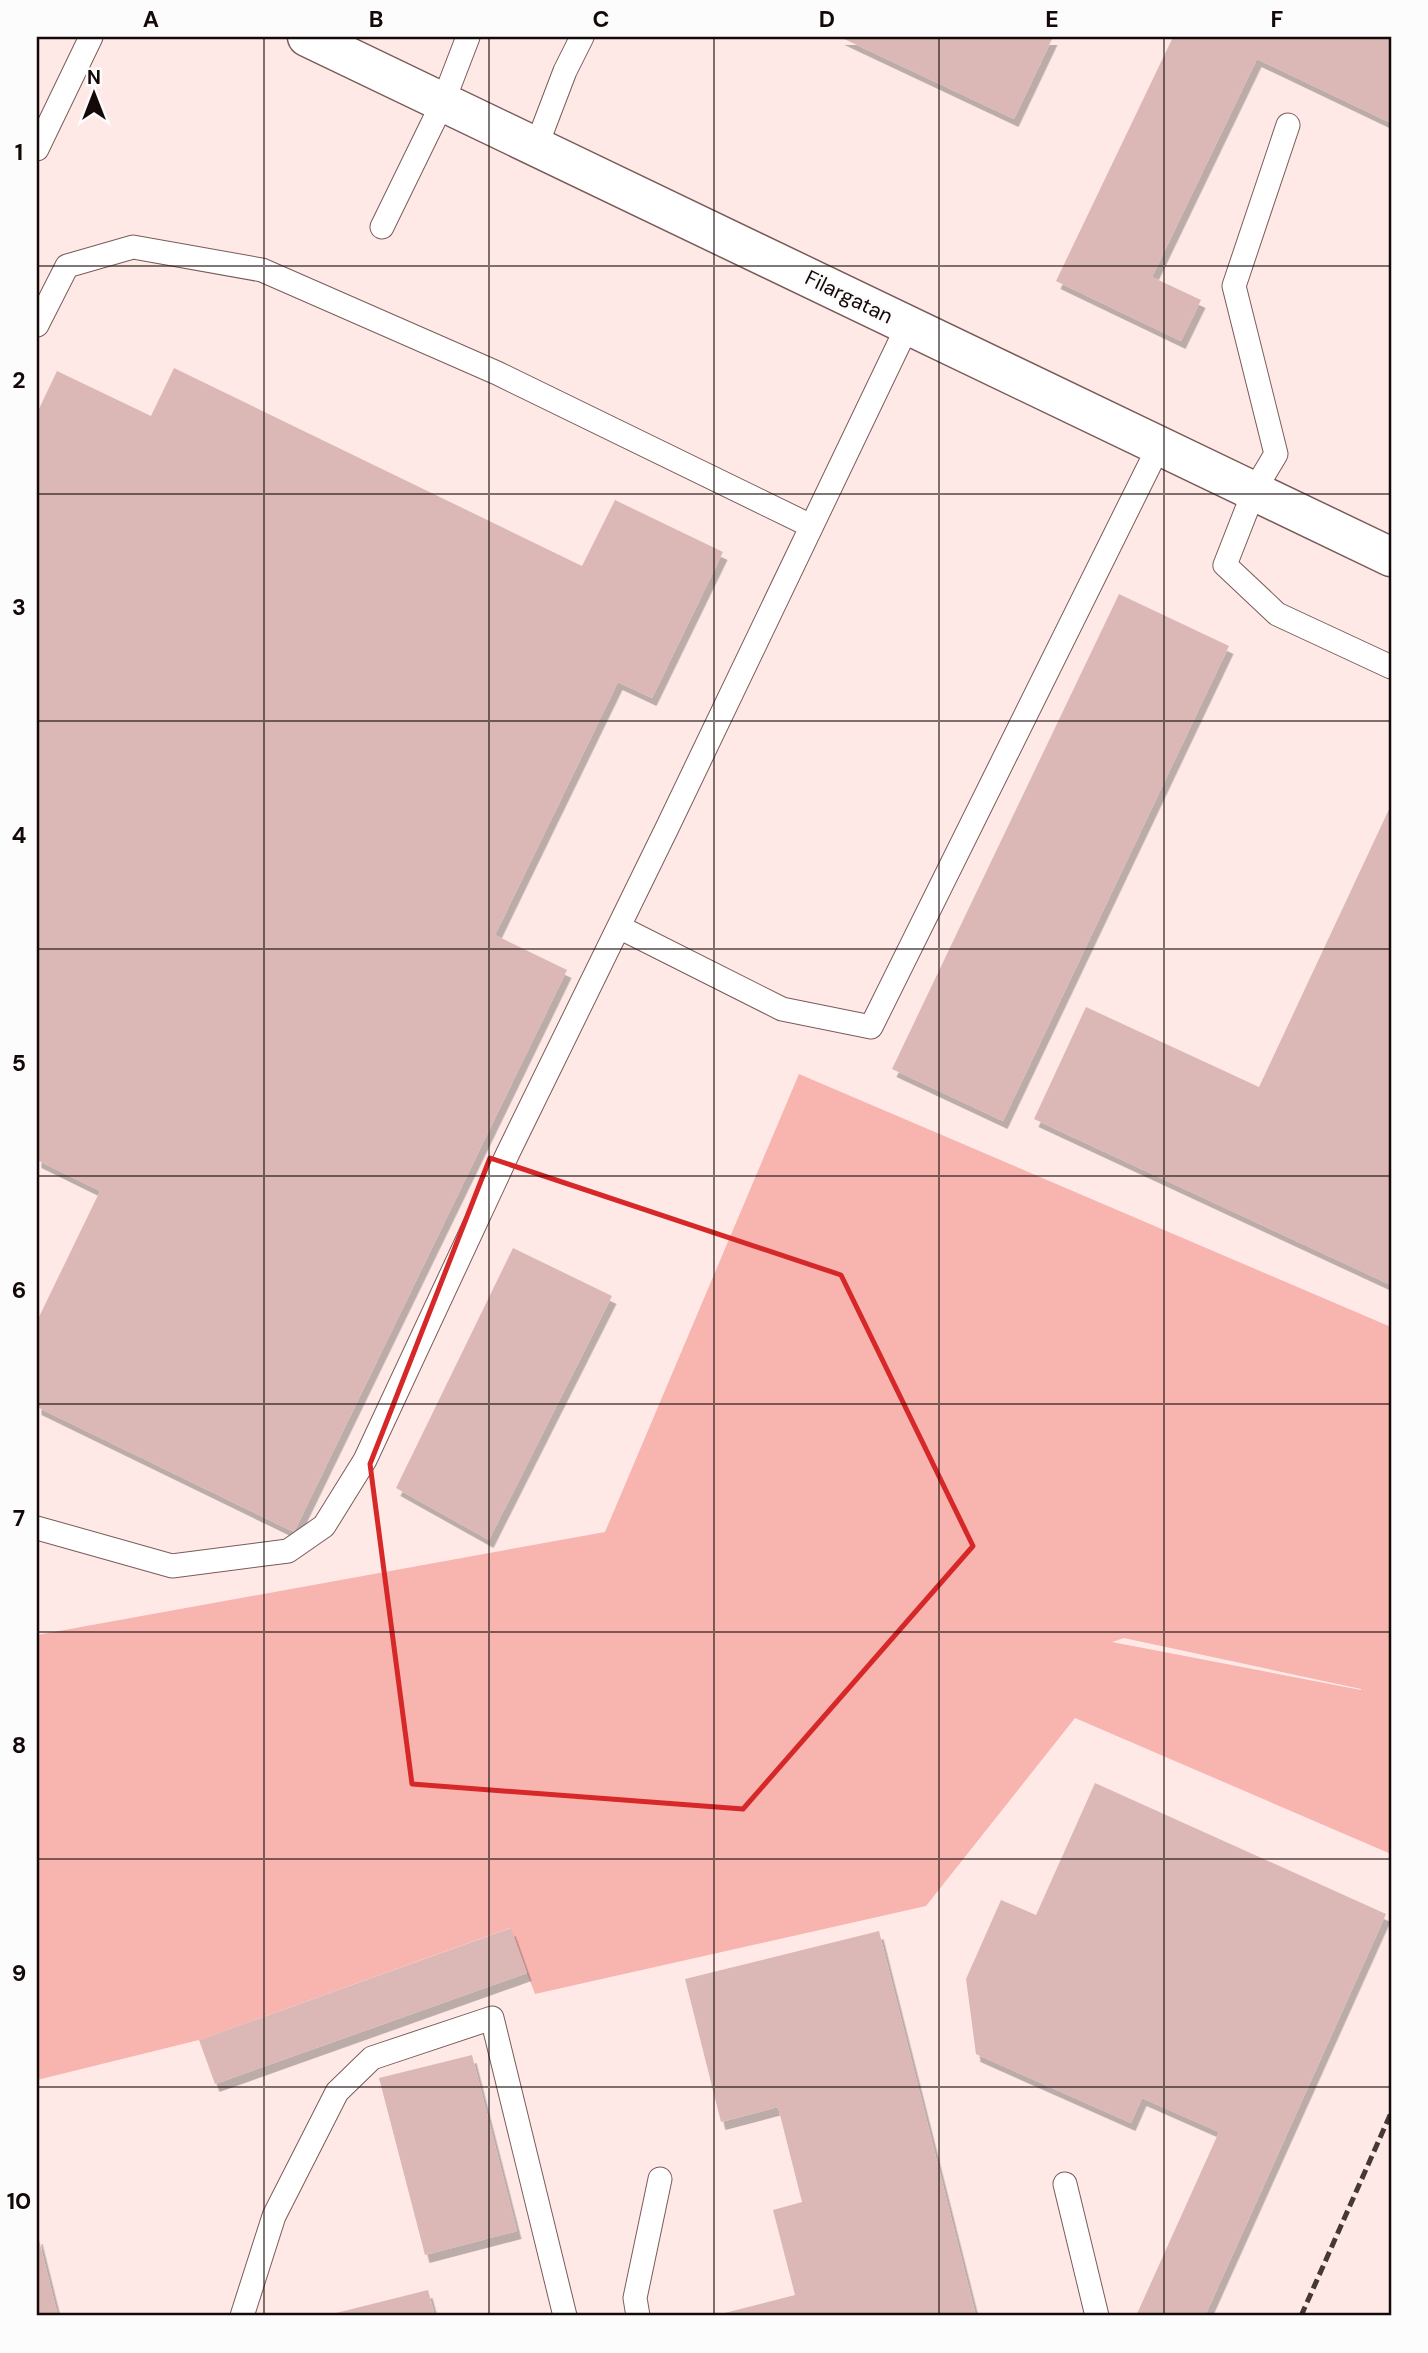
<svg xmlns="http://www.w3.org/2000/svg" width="1428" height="2353" font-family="'DM Sans',sans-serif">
<defs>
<filter id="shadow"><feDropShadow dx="4.5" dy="8" stdDeviation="0" flood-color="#0004"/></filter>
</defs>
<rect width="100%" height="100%" fill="#ffe9e7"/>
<!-- green -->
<path fill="#f8b4af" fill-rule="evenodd" d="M 799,1074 L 1391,1327 L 1391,1854 L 1075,1718 L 926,1906 L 535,1994 L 510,1928 L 199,2040 L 37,2080 L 37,1635 L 605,1532 ZM 1124,1638 L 1361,1689 L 1361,1690 L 1112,1642 Z"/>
<!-- building -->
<path fill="#dbb8b5" filter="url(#shadow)" d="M 840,37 L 1053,37 L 1014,119 Z
M 1173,37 L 1391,37 L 1391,123 L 1257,59 L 1152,277 L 1201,300 L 1181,341 L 1056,281 Z
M 174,368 L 582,566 L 615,500 L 723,552 L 652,698 L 618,682 L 495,935 L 567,970 L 294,1532 L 37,1407 L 37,1321 L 100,1191 L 37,1160 L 37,413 L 57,371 L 151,416 Z
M 1119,594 L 1229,646 L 1003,1121 L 892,1069 Z
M 1391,805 L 1391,1285 L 1034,1119 L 1086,1007 L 1259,1087 Z
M 513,1248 L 612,1296 L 489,1540 L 396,1488 Z
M 1095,1783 L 1386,1914 L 1205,2316 L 1136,2316 L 1219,2132 L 1142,2098 L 1131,2123 L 976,2054 L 966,1979 L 1001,1900 L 1036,1915 Z
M 511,1928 L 527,1973 L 215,2084 L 199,2040 Z
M 879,1931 L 976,2316 L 713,2316 L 795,2295 L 773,2210 L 802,2202 L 778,2107 L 721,2122 L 685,1979 Z
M 472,2055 L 517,2231 L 425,2255 L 379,2078 Z
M 37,2236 L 38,2236 L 58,2316 L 37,2316 Z
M 428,2290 L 435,2316 L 328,2316 L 328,2315 Z"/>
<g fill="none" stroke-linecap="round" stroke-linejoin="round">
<!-- service casing -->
<g stroke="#7a5b59" stroke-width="25">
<path id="service" d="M 1288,125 L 1234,286 L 1276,454 L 1254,491 L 1225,565 L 1277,614 L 1391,667
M 536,147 L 565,71 L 582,37
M 37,149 L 91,37
M 382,227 L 443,102 L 468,37
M 37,325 L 67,266 L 133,247 L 262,270 L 497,373 L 811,526
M 619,927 L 782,1009 L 871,1027 L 1159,446
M 37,1528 L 172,1566 L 288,1551 L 324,1526 L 365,1460 L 508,1153 L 668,826 L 908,325
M 1065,2184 L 1097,2316
M 242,2316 L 274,2216 L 337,2092 L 372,2058 L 492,2018 L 565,2316
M 638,2316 L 635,2298 L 660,2179"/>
</g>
<!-- minor casing -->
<g stroke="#7a5b59" stroke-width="41">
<path id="minor" d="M 307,37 L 1391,557"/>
</g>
<!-- service -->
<use href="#service" stroke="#fff" stroke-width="23"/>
<!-- minor -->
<use href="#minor" stroke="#fff" stroke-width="38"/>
<!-- rail -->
<path stroke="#453837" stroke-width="5" stroke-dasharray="10 5" stroke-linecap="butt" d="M 1301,2316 L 1391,2113"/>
</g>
<!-- marked area -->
<path fill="none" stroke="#d62828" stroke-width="5" stroke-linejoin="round" d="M 490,1158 L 841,1275 L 973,1546 L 743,1809 L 412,1784 L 370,1464 Z"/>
<!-- grid -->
<path fill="none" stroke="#140908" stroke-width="2" stroke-opacity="0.55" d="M 264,37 L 264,2316M 489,37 L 489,2316M 714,37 L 714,2316M 939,37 L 939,2316M 1164,37 L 1164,2316M 37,266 L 1391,266M 37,494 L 1391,494M 37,721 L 1391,721M 37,949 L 1391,949M 37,1176 L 1391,1176M 37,1404 L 1391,1404M 37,1632 L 1391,1632M 37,1859 L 1391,1859M 37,2087 L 1391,2087"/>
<g text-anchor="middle" stroke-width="5" stroke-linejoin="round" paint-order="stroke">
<!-- street labels -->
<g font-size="21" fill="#140908" stroke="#fcfcfc">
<text transform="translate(849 297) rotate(26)" y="7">Filargatan</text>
</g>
</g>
<!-- border -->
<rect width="1428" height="2353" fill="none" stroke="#fcfcfc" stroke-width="77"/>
<!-- north arrow -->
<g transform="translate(94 94)" stroke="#fcfcfc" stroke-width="5" paint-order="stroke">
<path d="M0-5L12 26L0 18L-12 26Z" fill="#140908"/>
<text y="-10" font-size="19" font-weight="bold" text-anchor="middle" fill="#140908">N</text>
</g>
<rect x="38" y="38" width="1352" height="2276" fill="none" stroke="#140908" stroke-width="2.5"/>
<g font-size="23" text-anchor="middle" font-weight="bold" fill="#140908">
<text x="151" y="27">A</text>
<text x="376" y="27">B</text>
<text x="601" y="27">C</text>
<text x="827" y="27">D</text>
<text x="1052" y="27">E</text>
<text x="1277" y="27">F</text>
<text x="19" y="160">1</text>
<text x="19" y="388">2</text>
<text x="19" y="615">3</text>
<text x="19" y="843">4</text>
<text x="19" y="1071">5</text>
<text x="19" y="1298">6</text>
<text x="19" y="1526">7</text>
<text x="19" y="1753">8</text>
<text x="19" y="1981">9</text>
<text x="19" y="2209">10</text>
</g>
</svg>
